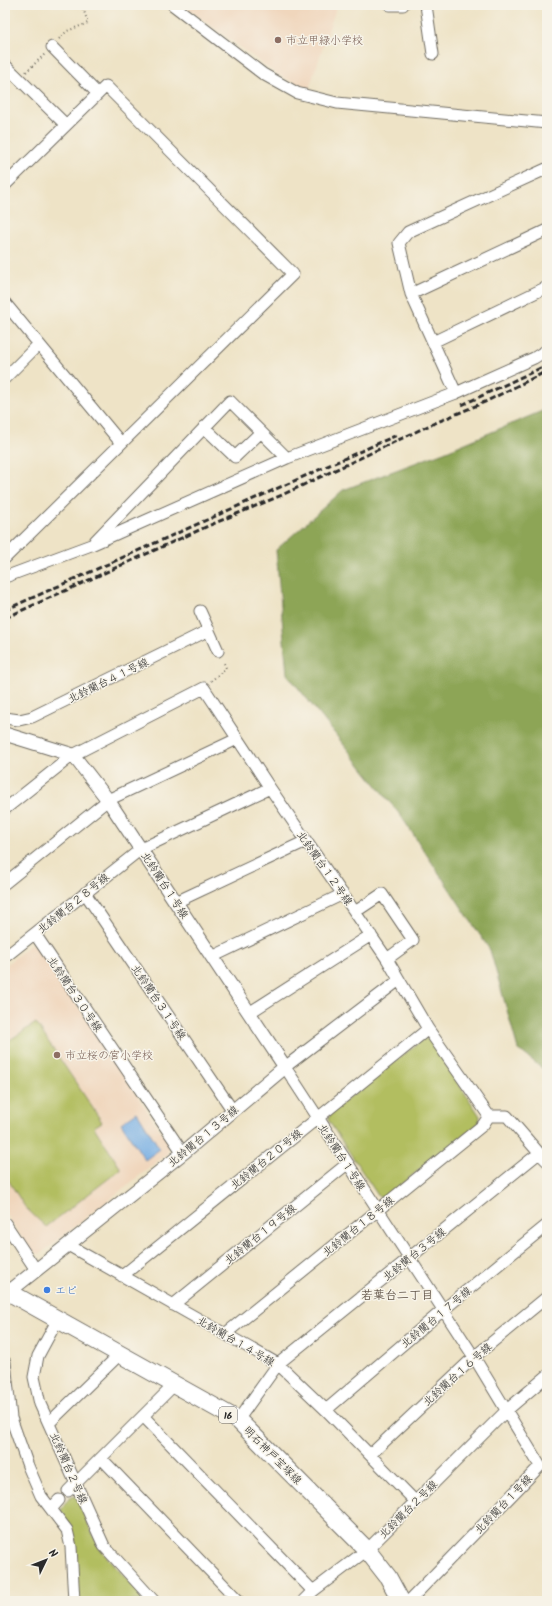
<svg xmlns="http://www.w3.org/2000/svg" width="552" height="1606" font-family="Kalam,'Klee One',sans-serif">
<rect width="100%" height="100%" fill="#f7f3e8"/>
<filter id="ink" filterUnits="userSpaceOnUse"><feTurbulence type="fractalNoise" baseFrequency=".025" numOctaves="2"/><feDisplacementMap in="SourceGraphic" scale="8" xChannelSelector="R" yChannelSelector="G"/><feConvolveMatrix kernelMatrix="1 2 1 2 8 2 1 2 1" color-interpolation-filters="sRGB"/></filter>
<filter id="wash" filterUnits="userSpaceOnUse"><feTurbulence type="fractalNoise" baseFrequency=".012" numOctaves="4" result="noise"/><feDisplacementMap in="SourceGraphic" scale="16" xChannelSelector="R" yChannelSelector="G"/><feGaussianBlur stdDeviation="0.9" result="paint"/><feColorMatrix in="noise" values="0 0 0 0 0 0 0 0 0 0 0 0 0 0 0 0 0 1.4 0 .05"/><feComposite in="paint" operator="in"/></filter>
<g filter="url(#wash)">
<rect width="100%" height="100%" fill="#eee3c6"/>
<!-- built -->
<path fill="#f0d6bc" d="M 183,5 L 337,5 L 309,89 L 278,75 Z
M 30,945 L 39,948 L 170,1145 L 167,1154 L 40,1254 L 31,1251 L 5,1212 L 5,966 Z"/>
<!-- green -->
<path fill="#b2be60" stroke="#6e7446" d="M 36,1023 L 102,1122 L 94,1127 L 121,1169 L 46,1227 L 25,1207 L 5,1175 L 5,1043 Z
M 423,1039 L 429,1039 L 480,1116 L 479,1123 L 385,1197 L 379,1197 L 328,1120 L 331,1112 Z
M 75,1496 L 100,1549 L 146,1601 L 78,1601 L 76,1546 L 73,1531 L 60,1514 C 62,1506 67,1498 75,1496 Z"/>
<!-- forest -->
<path fill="#8da556" stroke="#5c6840" d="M 547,409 L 547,1072 L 518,1049 L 490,950 L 401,816 L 287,674 L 276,550 L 343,490 L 444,452 Z"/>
<!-- water -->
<path fill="#75ade4" stroke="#506c88" d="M 137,1112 L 160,1149 L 145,1160 L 121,1123 Z"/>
</g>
<g filter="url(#ink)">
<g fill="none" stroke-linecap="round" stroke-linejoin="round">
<!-- minor casing -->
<g stroke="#6f6b61" stroke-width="13">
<path id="minor" d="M 173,5 L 263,74 L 297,93 L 337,103 L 547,123
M 390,5 L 403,5
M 426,5 L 433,54
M 52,47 L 98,94
M 5,65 L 66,125
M 5,185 L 106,86 L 293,274 L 5,558
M 411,294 L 547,230
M 5,303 L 121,443
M 433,342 L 547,287
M 5,378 L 39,344
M 456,393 L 411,294 L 399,243 L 408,232 L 546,169 L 547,171
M 204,427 L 235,457 L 261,432
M 95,541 L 230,401 L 287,458
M 5,577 L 91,545 L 287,458 L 456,393 L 534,358 L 547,350
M 200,611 L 218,651
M 5,718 L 19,720 L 32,717 L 209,630
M 5,809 L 73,755 L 204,688 L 270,788 L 387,959 L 428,1029 L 489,1116 L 507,1116 L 539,1153
M 5,883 L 108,800 L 237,739
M 85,893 L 233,1111
M 176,902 L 306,841
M 355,912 L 382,894 L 413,940 L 387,959
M 35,934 L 183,1153
M 5,957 L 141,849 L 270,788
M 212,957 L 343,894
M 399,980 L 285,1067 L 474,1357 L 540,1466 L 409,1601
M 249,1013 L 371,935
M 5,1223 L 36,1270
M 68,1245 L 278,1364 L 326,1410 L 415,1501
M 122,1276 L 428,1029
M 173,1305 L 347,1164
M 58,1319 L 38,1356 L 34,1377 L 40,1404 L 104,1546 L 154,1601
M 225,1334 L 483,1125 L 489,1116
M 5,1362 L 11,1418 L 28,1466 L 41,1496 L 67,1530 L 71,1547 L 74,1601
M 326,1410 L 443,1310 L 547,1225
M 143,1416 L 313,1591
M 238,1420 L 278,1364 L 539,1153 L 547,1161
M 49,1423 L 120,1354
M 370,1455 L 474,1357 L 547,1297
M 101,1458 L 239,1601
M 68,1491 L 175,1384
M 51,1509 L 59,1500
M 303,1601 L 313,1591 L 367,1550 L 507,1410 L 547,1376"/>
</g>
<!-- tertiary casing -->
<g stroke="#6f6b61" stroke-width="15">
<path id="tertiary" d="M 5,734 L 73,755 L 108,800 L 285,1067 L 183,1153 L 5,1295"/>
</g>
<!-- primary casing -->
<g stroke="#6f6b61" stroke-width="19">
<path id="primary" d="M 5,1290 L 238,1420 L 367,1550 L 388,1577 L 401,1601"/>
</g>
<!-- path -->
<path stroke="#6f6b61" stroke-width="2" stroke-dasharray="1 3" stroke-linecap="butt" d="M 59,39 L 67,31 L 88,23 L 82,5
M 26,72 L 45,54
M 211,681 L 226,668 L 223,661"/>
<!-- minor -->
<use href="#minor" stroke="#fff" stroke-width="11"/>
<!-- tertiary -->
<use href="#tertiary" stroke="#fff" stroke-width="13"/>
<!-- primary -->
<use href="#primary" stroke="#fff" stroke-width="17"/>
<!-- rail -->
<path stroke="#2b2b2b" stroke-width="3" stroke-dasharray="6 3" stroke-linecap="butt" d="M 462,405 L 547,365
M 5,610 L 397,435
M 5,618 L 208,526 L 282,495 L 428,426 L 487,401 L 547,371"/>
</g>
</g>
<!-- markers -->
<g fill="#8d6e63" stroke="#f7f3e8" stroke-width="1.5">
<circle cx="278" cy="40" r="4"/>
<circle cx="57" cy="1055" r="4"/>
</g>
<circle fill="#3f7fe0" stroke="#f7f3e8" stroke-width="1.5" cx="47" cy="1290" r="4"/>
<g text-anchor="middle" stroke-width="3" stroke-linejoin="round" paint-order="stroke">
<!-- shield labels -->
<rect fill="#f7f3e8" stroke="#686764" stroke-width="1" x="219" y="1407" width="18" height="16" rx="3"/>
<g font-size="10" font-weight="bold" fill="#2b2b2b">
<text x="228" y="1419">16</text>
</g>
<!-- education labels -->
<g font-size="11" fill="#785e54" stroke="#f7f3e8" text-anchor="start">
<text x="286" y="44">市立甲緑小学校</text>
<text x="65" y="1059">市立桜の宮小学校</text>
</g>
<!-- street labels -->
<g font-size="11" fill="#2b2b2b" stroke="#f7f3e8">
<text transform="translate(108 680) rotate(-26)" y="4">北鈴蘭台４１号線</text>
<text transform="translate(325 868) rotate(55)" y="4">北鈴蘭台１２号線</text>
<text transform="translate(165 885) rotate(57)" y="4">北鈴蘭台１号線</text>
<text transform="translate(73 903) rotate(-39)" y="4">北鈴蘭台２８号線</text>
<text transform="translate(75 994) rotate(56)" y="4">北鈴蘭台３０号線</text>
<text transform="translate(159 1002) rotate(56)" y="4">北鈴蘭台３１号線</text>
<text transform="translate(203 1136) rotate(-40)" y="4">北鈴蘭台１３号線</text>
<text transform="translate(342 1157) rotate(57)" y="4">北鈴蘭台１号線</text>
<text transform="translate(266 1159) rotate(-39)" y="4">北鈴蘭台２０号線</text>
<text transform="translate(358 1226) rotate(-39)" y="4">北鈴蘭台１８号線</text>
<text transform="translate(260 1234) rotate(-39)" y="4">北鈴蘭台１９号線</text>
<text transform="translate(414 1254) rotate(-39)" y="4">北鈴蘭台３号線</text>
<text transform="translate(436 1317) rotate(-40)" y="4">北鈴蘭台１７号線</text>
<text transform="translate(236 1341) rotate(30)" y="4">北鈴蘭台１４号線</text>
<text transform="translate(457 1374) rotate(-42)" y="4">北鈴蘭台１６号線</text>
<text transform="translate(273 1455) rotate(45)" y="4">明石神戸宝塚線</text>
<text transform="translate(69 1468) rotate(66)" y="4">北鈴蘭台２号線</text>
<text transform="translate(503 1504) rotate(-46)" y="4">北鈴蘭台１号線</text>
<text transform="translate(408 1509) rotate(-45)" y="4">北鈴蘭台２号線</text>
</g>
<!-- shop labels -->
<g font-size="11" fill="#366cbe" stroke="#f7f3e8" text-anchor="start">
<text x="55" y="1294">エピ</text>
</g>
<!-- neighbourhood labels -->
<g font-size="12" font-weight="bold" fill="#63564a" stroke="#f7f3e8">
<text x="397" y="1299">若葉台二丁目</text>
</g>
</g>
<!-- margin -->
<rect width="552" height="1606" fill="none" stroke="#f7f3e8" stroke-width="20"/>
<!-- north arrow -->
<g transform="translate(46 1560) rotate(47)" stroke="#f7f3e8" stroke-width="3" paint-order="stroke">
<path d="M0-3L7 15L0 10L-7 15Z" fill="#2b2b2b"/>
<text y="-6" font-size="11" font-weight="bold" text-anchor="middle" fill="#2b2b2b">N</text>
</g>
</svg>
